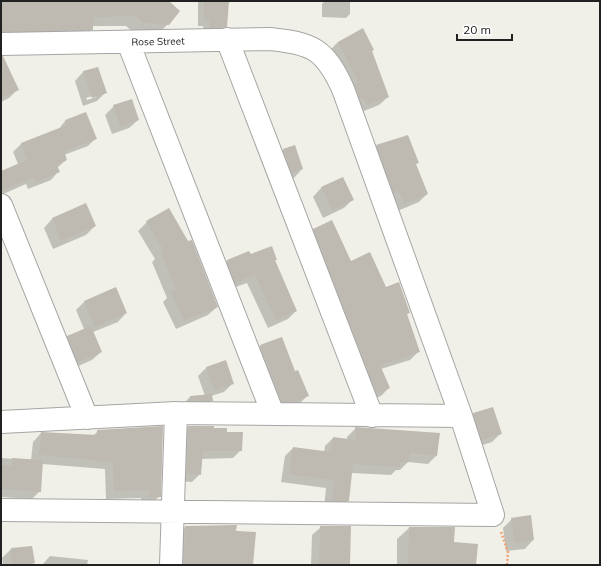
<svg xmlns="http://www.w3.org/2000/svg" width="601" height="566" font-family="Mulish,sans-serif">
<rect width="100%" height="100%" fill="#f1f0e8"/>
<!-- shadow -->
<path fill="#0003" fill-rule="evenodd" d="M 1,1 L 167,1 L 168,24 L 158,34 L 134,33 L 126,26 L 92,26 L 92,29 L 82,39 L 1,41 Z
M 200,1 L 233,1 L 227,3 L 226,26 L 220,33 L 204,33 L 203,26 L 198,26 L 198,3 Z
M 325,1 L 350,1 L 350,14 L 346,18 L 322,17 L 322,4 Z
M 363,30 L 388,97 L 379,105 L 359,113 L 329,51 L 338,42 Z
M 1,64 L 18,89 L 9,98 L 1,102 Z
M 97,68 L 105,93 L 97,101 L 83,106 L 75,81 L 83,72 ZM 96,95 L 96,97 L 87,100 L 86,98 Z
M 114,106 L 138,120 L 129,128 L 112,134 L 105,115 Z
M 65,121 L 96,138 L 88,146 L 64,155 L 66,160 L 57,168 L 58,172 L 51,180 L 28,189 L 26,184 L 1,195 L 1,172 L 18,164 L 13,152 L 21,144 L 58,130 Z
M 295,146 L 302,169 L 294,178 L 283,181 L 275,158 L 283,150 Z
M 377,146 L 415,165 L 427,194 L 419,202 L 395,212 L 368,154 Z
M 343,178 L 353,199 L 344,208 L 323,218 L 313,197 L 321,188 Z
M 86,205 L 95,226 L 86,235 L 53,249 L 44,228 L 52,219 Z
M 147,222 L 217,307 L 208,315 L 176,329 L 163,302 L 167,298 L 152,262 L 155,259 L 138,231 Z
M 314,230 L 351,262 L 385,288 L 409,312 L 406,315 L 419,351 L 410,360 L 381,369 L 389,388 L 381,396 L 368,401 L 306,238 Z
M 249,253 L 250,256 L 274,261 L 296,311 L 288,319 L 268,328 L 247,283 L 227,290 L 219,269 L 227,261 Z
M 84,302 L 126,313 L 118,322 L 93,332 L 101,352 L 92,360 L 69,370 L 59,345 L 68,337 L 84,329 L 76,310 Z
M 282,338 L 294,372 L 308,395 L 299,404 L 273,410 L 252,355 L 260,346 Z
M 206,368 L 233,383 L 224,392 L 211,396 L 212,400 L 207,405 L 186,404 L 186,401 L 190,397 L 205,396 L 198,376 Z
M 474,414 L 500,434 L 492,442 L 473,448 L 465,422 Z
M 188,427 L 226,433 L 241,450 L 233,458 L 202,459 L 200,474 L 192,482 L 179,481 L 180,435 Z
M 356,428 L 436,456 L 428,464 L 408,462 L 400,470 L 396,470 L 391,475 L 351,473 L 348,501 L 340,509 L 324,509 L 326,488 L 281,482 L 285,456 L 293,448 L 324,452 L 325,446 L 333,438 L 347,440 L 347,437 Z
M 98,431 L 160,496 L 151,504 L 141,505 L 141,498 L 106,499 L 105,469 L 42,464 L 40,491 L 32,499 L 1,497 L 1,458 L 31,460 L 33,442 L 41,433 L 93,436 Z
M 512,519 L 533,540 L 525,549 L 506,551 L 503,528 Z
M 185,527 L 255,533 L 252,565 L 176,565 L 177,535 Z
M 321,527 L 349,565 L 311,565 L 312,535 Z
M 409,528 L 454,528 L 453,543 L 475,565 L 397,565 L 397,539 Z
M 11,549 L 34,563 L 31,565 L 3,565 L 2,558 Z
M 50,556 L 88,560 L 87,565 L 42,565 Z"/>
<!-- building -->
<path fill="#beb9b1" d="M 1,1 L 169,1 L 180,11 L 169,25 L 144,23 L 136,16 L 93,17 L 93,30 L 1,32 Z
M 204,1 L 229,1 L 227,27 L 210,28 L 209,20 L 204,20 Z
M 363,28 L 374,50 L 372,51 L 389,97 L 367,105 L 364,98 L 360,99 L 355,84 L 359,83 L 338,42 Z
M 1,56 L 3,56 L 19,90 L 1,98 Z
M 98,67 L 107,93 L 92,98 L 83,71 Z
M 132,99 L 139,120 L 120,126 L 113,105 Z
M 86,112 L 97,139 L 64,151 L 67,160 L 57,165 L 60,172 L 36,182 L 34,177 L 1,191 L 1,171 L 27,160 L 21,143 L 67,125 L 65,120 Z
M 408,135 L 419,163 L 416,164 L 428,194 L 404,204 L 399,192 L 394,194 L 376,145 Z
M 295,145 L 303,169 L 292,173 L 283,149 Z
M 343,177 L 354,200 L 332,210 L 321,187 Z
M 86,203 L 96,226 L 61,241 L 52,218 Z
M 169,208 L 188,241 L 192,240 L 218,307 L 184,321 L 171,292 L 176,290 L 161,252 L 164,251 L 146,221 Z
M 332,220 L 351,261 L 370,252 L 386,287 L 399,282 L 410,313 L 407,314 L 420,352 L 380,365 L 390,388 L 377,394 L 313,229 Z
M 272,246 L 277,260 L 275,260 L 297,311 L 276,320 L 255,275 L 235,283 L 227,260 L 249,251 L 251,254 Z
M 116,287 L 127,313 L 95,327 L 84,301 Z
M 91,326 L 102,352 L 78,362 L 67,336 Z
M 282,337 L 295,371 L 298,370 L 309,396 L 295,402 L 282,402 L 260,345 Z
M 226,360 L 234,384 L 214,390 L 206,367 Z
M 212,394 L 213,401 L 190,401 L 190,396 Z
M 493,407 L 502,434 L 482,440 L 473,413 Z
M 163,426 L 161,497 L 149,497 L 149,490 L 114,491 L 113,462 L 39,455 L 41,432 L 97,435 L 97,430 Z
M 188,426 L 214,426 L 214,428 L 227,428 L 227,432 L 243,432 L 242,451 L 203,451 L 201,475 L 187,473 Z
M 355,427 L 440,433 L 437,456 L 410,453 L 409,462 L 400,462 L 400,467 L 353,464 L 349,501 L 332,501 L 334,480 L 289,474 L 293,447 L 331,452 L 333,437 L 356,440 Z
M 12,458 L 43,460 L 41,492 L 1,489 L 1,465 L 12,466 Z
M 531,515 L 534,540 L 515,543 L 511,518 Z
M 237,525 L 236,531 L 256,532 L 253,565 L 184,565 L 185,526 Z
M 320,526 L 351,526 L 350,565 L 319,565 Z
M 409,527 L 455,527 L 454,542 L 478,544 L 476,565 L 454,563 L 454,565 L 408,565 Z
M 32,546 L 35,563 L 12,565 L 11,548 Z"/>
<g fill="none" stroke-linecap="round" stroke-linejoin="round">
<!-- minor casing -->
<g stroke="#a5a5a5" stroke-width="24">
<path id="minor" d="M 227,39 L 372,416
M 128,42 L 273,414
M 1,44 L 270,39 C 312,43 325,49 343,89 L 461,416 L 493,515 L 1,510
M 1,205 L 87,418
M 1,422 L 176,413 L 461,416
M 171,565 L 176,413"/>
</g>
<!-- path -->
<path stroke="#f4a175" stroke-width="2.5" stroke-dasharray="2 2" stroke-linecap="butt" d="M 501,532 L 508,552 L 507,565"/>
<!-- minor -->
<use href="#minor" stroke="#fff" stroke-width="22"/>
</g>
<g text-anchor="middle" stroke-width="3" stroke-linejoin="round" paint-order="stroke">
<!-- street labels -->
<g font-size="10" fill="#212121" stroke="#fff">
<text transform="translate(158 41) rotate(-1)" y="4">Rose Street</text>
</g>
</g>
<!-- border -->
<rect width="601" height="566" fill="none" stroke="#212121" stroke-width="4"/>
<!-- scale -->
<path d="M457 34v6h55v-6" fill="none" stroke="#212121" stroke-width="2"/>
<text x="463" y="34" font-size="12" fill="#212121" stroke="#ffffff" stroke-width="3" paint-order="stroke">20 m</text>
</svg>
